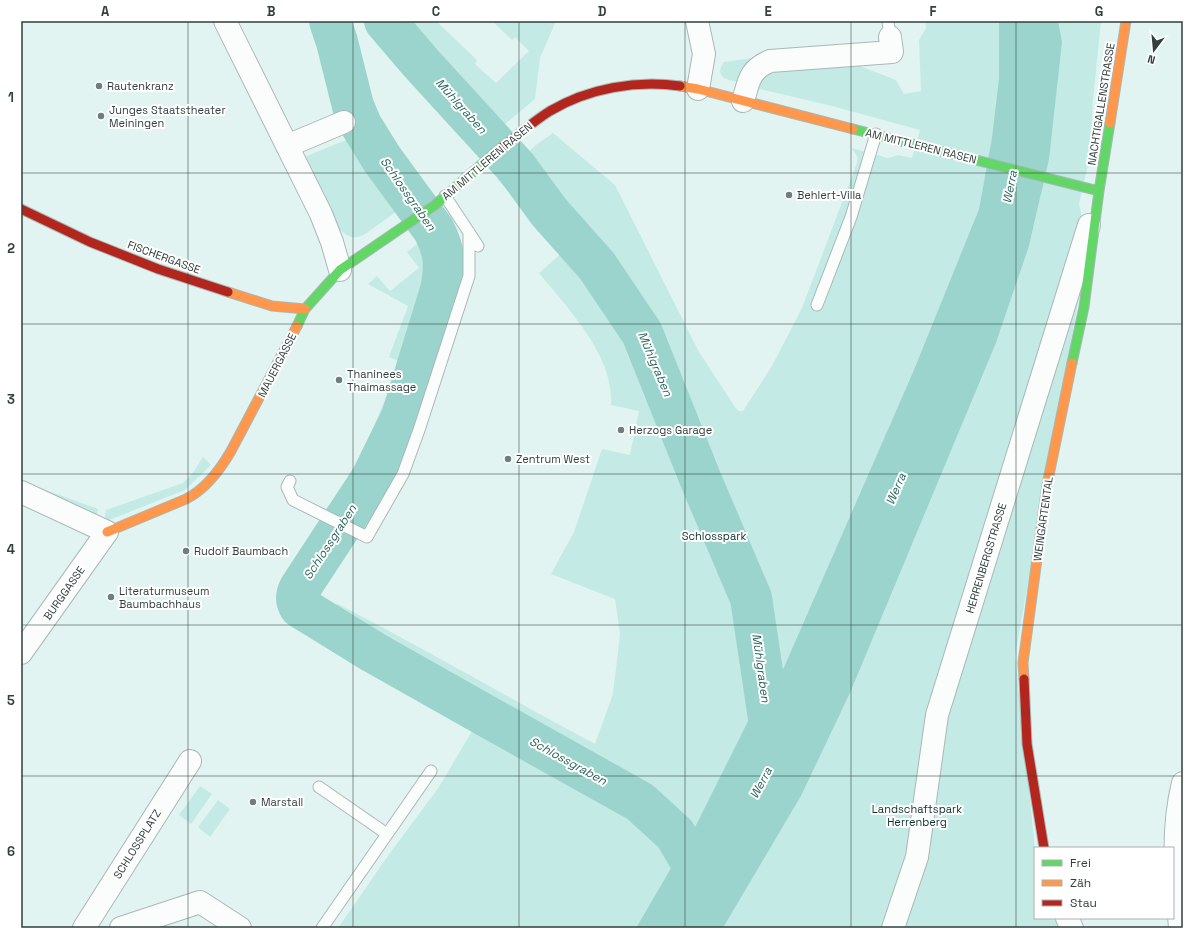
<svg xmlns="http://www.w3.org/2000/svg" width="1204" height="949" font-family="'Space Grotesk',sans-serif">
<rect width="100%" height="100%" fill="#e2f4f1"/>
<!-- green -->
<path fill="#c3eae4" d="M 389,21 L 436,21 L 477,60 L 475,64 L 496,83 L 529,51 L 515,37 L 512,40 L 492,21 L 556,21 L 540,58 L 535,99 L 494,133 L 468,108 L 401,35 Z
M 926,21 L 1101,21 L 1093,100 L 1090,156 L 1079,204 L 1088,246 L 1015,656 L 1035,848 L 1035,918 L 1055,918 L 1059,928 L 723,928 L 801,796 L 850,693 L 996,343 L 1029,246 L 1041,194 L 985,178 L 979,209 L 913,372 L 781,674 L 752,713 L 695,827 L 636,928 L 338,928 L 390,853 L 439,787 L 485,709 L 324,613 L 328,608 L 338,604 C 425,649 509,698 595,744 L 613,694 L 620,634 L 615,599 L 551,574 L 574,532 L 602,449 L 630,455 L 639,411 L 611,405 C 614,355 568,309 539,273 L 564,251 L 497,179 L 536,145 L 553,133 L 615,185 L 699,352 L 735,407 L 739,411 L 743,411 L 772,366 L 802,308 L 857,163 C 858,156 856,153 851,148 L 888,158 L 898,155 L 912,158 L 920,130 L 832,106 L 756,88 L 766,73 L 849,62 L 896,80 L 904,94 L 921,91 L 919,40 L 926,28 Z
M 761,57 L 738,82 C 725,80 714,76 724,62 Z
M 354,126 L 406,205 L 365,234 C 355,240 348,237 340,230 L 304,157 L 351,138 L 348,130 Z
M 446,220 L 459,240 L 461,261 L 459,277 L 411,430 L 394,470 L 363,526 L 326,509 L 349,477 L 373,428 L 401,362 L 389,357 L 408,306 L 368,284 L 377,276 L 390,291 L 419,268 L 407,252 Z
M 203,457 L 211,465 L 185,490 L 104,522 L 106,510 L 183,483 L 193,473 Z
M 21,481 L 98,509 L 95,521 L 21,488 Z
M 200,786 L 212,794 L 191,824 L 179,815 Z
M 218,800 L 230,809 L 210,837 L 198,827 Z"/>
<!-- water -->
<path fill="#9bd4cc" d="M 999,21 L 1058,21 L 1062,42 L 1049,159 L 1029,246 L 996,343 L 850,693 L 801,796 L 723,928 L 636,928 L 695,827 L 752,713 L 781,674 L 913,372 L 979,209 L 992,138 L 999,79 Z"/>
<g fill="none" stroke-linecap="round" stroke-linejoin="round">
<!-- river -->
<path stroke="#9bd4cc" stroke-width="42" d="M 330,21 L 337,42 L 353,106 L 361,125 L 382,159 L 434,230 C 445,252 446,266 441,290 L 402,417 L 372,478 L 300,588 C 296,596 296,600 300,607 L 373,652 L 488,717 L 640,802 L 675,834 L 706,887
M 385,21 L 420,62 L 516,167 L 549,212 L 597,266 L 642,333 L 702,483 L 751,598 L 774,752"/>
<!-- lane casing -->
<g stroke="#a9b8b6" stroke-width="13">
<path id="lane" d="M 888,21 L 890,37
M 445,196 L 478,246
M 817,305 L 851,217 L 876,134
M 290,481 L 287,487 L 293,500 L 367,537 L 403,474 L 419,430 L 469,276 L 469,232
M 319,787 L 387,834
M 322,928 L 431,771"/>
</g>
<!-- street casing -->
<g stroke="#a9b8b6" stroke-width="24">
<path id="street" d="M 225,21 L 321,214 L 332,242 L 340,270
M 697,21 L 704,54 L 698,89
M 743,101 C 749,81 749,70 770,61 L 892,52 L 890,37
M 287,146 L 344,122
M 21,492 L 107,532 L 21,653
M 1067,918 L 1072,928
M 84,928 L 190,761
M 121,928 L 200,902 L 240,928
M 893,928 L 917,857 L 937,715 L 1089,225
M 1180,928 C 1176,879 1171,831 1183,783"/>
</g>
<!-- fast casing -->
<g stroke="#a9b8b6" stroke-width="11">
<path id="fast" d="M 853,129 L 1099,191
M 297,326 L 305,309 L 340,270 L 435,205 L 496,152
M 1072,363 L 1084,307 L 1099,191 L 1110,123"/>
</g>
<!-- slow casing -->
<g stroke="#a9b8b6" stroke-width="11">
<path id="slow" d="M 680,86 L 698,89 L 853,129
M 1110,123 L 1126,21
M 228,292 L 272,306 L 305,309
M 107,532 L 186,499 C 206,489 220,470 231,451 L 297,326
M 1024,679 L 1023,663 L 1047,485 L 1072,363"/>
</g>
<!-- jam casing -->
<g stroke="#a9b8b6" stroke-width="11">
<path id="jam" d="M 496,152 C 514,138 531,123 550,111 C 589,88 636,80 680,86
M 21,209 L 90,242 L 158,269 L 228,292
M 1024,679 L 1027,744 L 1044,848"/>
</g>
<!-- lane -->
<use href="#lane" stroke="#fbfdfd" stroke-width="11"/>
<!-- street -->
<use href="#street" stroke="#fbfdfd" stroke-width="22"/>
<!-- fast -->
<use href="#fast" stroke="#63d668" stroke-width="9"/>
<!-- slow -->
<use href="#slow" stroke="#ff974d" stroke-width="9"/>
<!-- jam -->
<use href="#jam" stroke="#b3261e" stroke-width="9"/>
</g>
<!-- grid -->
<path fill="none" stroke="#313f3d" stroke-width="1" stroke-opacity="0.55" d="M 188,21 L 188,928M 353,21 L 353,928M 519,21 L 519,928M 685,21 L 685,928M 851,21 L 851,928M 1016,21 L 1016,928M 21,173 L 1183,173M 21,324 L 1183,324M 21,474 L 1183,474M 21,625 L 1183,625M 21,776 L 1183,776"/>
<!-- markers -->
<g fill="#6f7e7c" stroke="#fff" stroke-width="1.5">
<circle cx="99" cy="86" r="4"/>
<circle cx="101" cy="116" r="4"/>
<circle cx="789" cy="195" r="4"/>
<circle cx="339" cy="380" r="4"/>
<circle cx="621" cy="430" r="4"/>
<circle cx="508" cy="459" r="4"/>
<circle cx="186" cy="551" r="4"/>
<circle cx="111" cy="597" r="4"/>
<circle cx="253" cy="802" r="4"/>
</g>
<g text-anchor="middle" stroke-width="4" stroke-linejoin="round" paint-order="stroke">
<!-- poi labels -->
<g font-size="11" fill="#313f3d" stroke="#fff" text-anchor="start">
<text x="107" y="90">Rautenkranz</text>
<text x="109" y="114">Junges Staatstheater<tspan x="109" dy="13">Meiningen</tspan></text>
<text x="797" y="199">Behlert-Villa</text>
<text x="347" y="378">Thaninees<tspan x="347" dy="13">Thaimassage</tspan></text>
<text x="629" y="434">Herzogs Garage</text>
<text x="516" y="463">Zentrum West</text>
<text x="194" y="555">Rudolf Baumbach</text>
<text x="119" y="595">Literaturmuseum<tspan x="119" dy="13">Baumbachhaus</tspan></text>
<text x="261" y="806">Marstall</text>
</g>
<!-- street labels -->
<g font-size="11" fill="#313f3d" stroke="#fff">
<text transform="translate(1101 104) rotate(-81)" y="4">NACHTIGALLENSTRASSE</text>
<text transform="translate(921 146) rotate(14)" y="4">AM MITTLEREN RASEN</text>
<text transform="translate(487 161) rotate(-40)" y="4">AM MITTLEREN RASEN</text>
<text transform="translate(164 257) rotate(20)" y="4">FISCHERGASSE</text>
<text transform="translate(277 365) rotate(-63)" y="4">MAUERGASSE</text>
<text transform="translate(1043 519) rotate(-82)" y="4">WEINGARTENTAL</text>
<text transform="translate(986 558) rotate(-73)" y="4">HERRENBERGSTRASSE</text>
<text transform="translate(64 593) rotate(-55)" y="4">BURGGASSE</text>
<text transform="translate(137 844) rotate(-58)" y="4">SCHLOSSPLATZ</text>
</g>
<!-- park labels -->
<g font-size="11" fill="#0c312d" stroke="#fff">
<text x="714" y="540">Schlosspark</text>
<text x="917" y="813">Landschaftspark<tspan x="917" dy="13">Herrenberg</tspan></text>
</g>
<!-- water labels -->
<g font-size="12" font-style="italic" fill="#27635c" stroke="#fff">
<text transform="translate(461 106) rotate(48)" y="4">Mühlgraben</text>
<text transform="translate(1010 187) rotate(-79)" y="4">Werra</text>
<text transform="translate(408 194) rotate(55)" y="4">Schlossgraben</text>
<text transform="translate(655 364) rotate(67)" y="4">Mühlgraben</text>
<text transform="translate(896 489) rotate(-67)" y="4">Werra</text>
<text transform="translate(330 542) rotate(-57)" y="4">Schlossgraben</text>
<text transform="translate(761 668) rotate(82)" y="4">Mühlgraben</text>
<text transform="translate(568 761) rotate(29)" y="4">Schlossgraben</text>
<text transform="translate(761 783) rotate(-62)" y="4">Werra</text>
</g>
</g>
<!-- border -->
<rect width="1204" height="949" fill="none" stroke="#ffffff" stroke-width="44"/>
<!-- legend -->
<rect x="1034" y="847" width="140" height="72" fill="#ffffff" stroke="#adb2b1"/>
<rect x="1042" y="860" width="20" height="6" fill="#63d668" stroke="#adb2b1"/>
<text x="1070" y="867" font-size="12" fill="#313f3d">Frei</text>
<rect x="1042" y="880" width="20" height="6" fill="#ff974d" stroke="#adb2b1"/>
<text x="1070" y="887" font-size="12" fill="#313f3d">Zäh</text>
<rect x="1042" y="900" width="20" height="6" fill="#b3261e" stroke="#adb2b1"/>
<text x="1070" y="907" font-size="12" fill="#313f3d">Stau</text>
<!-- north arrow -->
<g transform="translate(1154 50) rotate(196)" stroke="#ffffff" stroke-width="3" paint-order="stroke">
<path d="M0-3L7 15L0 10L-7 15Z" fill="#313f3d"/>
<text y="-6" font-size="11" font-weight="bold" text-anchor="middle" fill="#313f3d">N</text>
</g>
<rect x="22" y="22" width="1160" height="905" fill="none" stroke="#313f3d" stroke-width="1.5"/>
<g font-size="13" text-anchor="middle" font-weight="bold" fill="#313f3d">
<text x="105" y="16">A</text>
<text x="271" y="16">B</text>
<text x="436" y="16">C</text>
<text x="602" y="16">D</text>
<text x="768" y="16">E</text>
<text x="933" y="16">F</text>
<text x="1099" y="16">G</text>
<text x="11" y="102">1</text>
<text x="11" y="253">2</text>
<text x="11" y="404">3</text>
<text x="11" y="554">4</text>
<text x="11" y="705">5</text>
<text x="11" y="856">6</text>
</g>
</svg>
